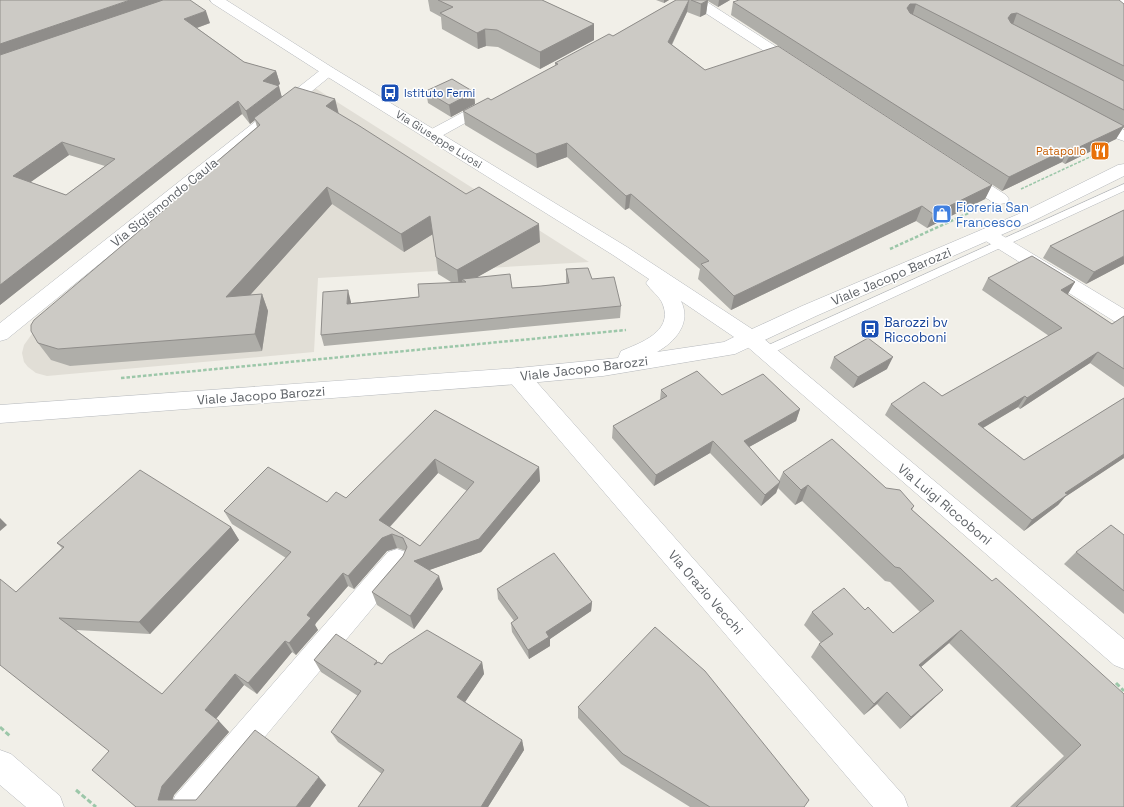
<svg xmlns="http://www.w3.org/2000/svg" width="1124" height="807" font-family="'Space Grotesk',sans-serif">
<rect width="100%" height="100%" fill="#f1efe8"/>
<!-- education -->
<path fill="#e1ded6" d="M 315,88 L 589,262 L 318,278 L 314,352 L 47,376 L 36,373 L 28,367 L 24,362 L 22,353 L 24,345 L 34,331 Z"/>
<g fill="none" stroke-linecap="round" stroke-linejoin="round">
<!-- service casing -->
<g stroke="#b5b8bc" stroke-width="1">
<path id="service" d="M 1124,184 L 1124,191 L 770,354 L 766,356 L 762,354 L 760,351 L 762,348 Z"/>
</g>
<!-- minor casing -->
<g stroke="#b5b8bc" stroke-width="1">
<path id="minor" d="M 688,0 L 704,0 L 800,62 L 802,65 L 800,68 L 795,69 L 790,68 L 690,3 Z
M 1114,0 L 1124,0 L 1124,7 L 1119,6 Z
M 328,67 L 333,68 L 335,71 L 333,74 L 7,339 L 0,341 L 0,323 L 323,68 Z
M 489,99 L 494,101 L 497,104 L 494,107 L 438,138 L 432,140 L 426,138 L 424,135 L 426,132 L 484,101 Z
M 1094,115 L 1124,130 L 1124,141 L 1118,139 L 1088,123 L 1086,120 L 1088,117 Z
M 964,171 L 970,172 L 1006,195 L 1009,199 L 1006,203 L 1000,204 L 994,203 L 958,180 L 955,176 L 958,172 Z
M 987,228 L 993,230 L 1124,309 L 1124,325 L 1117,323 L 981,238 L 978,234 L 981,230 Z
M 750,331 L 757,333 L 1124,639 L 1124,669 L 1114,665 L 743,343 L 740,338 L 743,333 Z
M 518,368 L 526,370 L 904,796 L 908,807 L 873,807 L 510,382 L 507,376 L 510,370 Z
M 397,549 L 406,552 L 410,560 L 406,568 L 206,807 L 171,807 L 175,796 L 388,552 Z"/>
</g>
<!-- tertiary casing -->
<g stroke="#b5b8bc" stroke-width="1">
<path id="tertiary" d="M 210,0 L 226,0 L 333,68 L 627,247 L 752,329 L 802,306 L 1021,213 L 1118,165 L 1124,164 L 1124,176 L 1033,221 L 816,316 L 735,354 L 603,376 L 518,384 L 0,423 L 0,405 L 518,368 L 618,358 L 621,351 C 640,343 673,332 663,305 C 660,296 651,291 646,283 L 649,279 L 613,255 L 323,74 L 212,3 ZM 681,301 L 734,337 L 724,342 L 657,352 C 675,342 692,323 681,301 Z
M 0,750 L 11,754 L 60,796 L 64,807 L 26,807 L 0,785 Z"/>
</g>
<!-- path-far2 -->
<path stroke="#9cc7a9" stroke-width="1.5" stroke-dasharray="3 1.5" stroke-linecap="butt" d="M 1021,189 L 1105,150"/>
<!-- path-far1 -->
<path stroke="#9cc7a9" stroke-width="2.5" stroke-dasharray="3.5 2" stroke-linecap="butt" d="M 890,249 L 975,210
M 121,378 L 626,330"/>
<!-- path -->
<path stroke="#9cc7a9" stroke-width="3" stroke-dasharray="5 2.5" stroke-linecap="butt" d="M 1116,683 L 1124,691
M 0,727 L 10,736
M 76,790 L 96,807"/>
<!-- service -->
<use href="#service" fill="#fff" fill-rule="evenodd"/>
<!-- minor -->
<use href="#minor" fill="#fff" fill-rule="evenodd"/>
<!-- tertiary -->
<use href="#tertiary" fill="#fff" fill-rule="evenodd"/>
</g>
<!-- wall -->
<path fill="#afaea9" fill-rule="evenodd" d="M 0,0 L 210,23 L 197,28 L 244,62 L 276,71 L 280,84 L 277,85 L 282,97 L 335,99 L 339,114 L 540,242 L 477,277 L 512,288 L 541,286 L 566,283 L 566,269 L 592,279 L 621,306 L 620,318 L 324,346 L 321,335 L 351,302 L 351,303 L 419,297 L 451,282 L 438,274 L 433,234 L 404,252 L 332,204 L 250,295 L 262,294 L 268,311 L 262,351 L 70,366 L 51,360 L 38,343 L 168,207 L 167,204 L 257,127 L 255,120 L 250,124 L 242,114 L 0,305 ZM 69,155 L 105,166 L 66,195 L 30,182 Z
M 428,0 L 542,0 L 594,24 L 594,40 L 540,69 L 498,47 L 486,46 L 478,49 L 442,29 L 441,17 L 430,11 Z
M 656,0 L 669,0 L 664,3 Z
M 676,0 L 730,0 L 718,7 L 708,1 L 706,14 L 700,17 L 687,12 L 672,45 L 705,70 L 992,185 L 985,199 L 927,228 L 916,221 L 731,310 L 698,279 L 700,269 L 629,208 L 625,210 L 567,157 L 537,168 L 465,125 L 463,111 L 491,100 L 555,66 L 555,63 L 613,36 Z
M 733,2 L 1124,4 L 1124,128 L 1123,128 L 1116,139 L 1065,164 L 1062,162 L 1002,191 L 731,15 Z
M 426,91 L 474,92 L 475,104 L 451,117 L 428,103 Z
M 1050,246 L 1124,264 L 1086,284 L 1043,258 Z
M 988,278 L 1075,282 L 1067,294 L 1112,324 L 1124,316 L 1124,387 L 1090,363 L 1020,409 L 1018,407 L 983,428 L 1024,460 L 1124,398 L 1124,458 L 1065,497 L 1058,505 L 1024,531 L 885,415 L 891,404 L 942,396 L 1049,336 L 982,290 Z
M 834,357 L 887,369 L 853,388 L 830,368 Z
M 661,390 L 722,395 L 800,409 L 796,421 L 749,447 L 779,481 L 783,472 L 886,488 L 914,506 L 912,510 L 992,581 L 1124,807 L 1010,807 L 1064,756 L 949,643 L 921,667 L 943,690 L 931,701 L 900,729 L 877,704 L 864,715 L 811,657 L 819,644 L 821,643 L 804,625 L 812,612 L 865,610 L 893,633 L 920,612 L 890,582 L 885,581 L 802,501 L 795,505 L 778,488 L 776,493 L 761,506 L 710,453 L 654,486 L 612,438 L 613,426 L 660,400 Z
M 435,410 L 539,467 L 540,481 L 481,552 L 429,570 L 443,589 L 414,629 L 377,605 L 372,592 L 403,556 L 406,551 L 397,548 L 387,551 L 354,589 L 348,586 L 316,623 L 315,625 L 318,630 L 296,655 L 292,652 L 257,694 L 244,685 L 216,719 L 229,732 L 174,795 L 172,800 L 196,800 L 326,785 L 310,807 L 136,807 L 109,751 L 16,592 L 62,548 L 57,543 L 231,527 L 239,540 L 150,634 L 76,630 L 162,694 L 286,558 L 232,524 L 224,511 L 327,502 L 346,498 ZM 438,473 L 467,491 L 420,546 L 390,527 Z
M 1124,535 L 1124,614 L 1064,564 L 1076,552 Z
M 497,589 L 592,602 L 591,611 L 550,639 L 550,646 L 529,659 L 512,632 L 511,623 L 514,621 L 498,599 Z
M 314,660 L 377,661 L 377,662 L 382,664 L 482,662 L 484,674 L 465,702 L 522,740 L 524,750 L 488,807 L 358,807 L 382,774 L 338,742 L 331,732 L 358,696 L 321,672 Z
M 578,707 L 804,807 L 690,807 L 621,764 L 578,718 Z"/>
<!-- shaded-wall -->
<path fill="#8f8d8a" d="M 130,0 L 169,0 L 0,58 L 0,44 Z
M 664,0 L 669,0 L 664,3 Z
M 689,0 L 687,12 L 666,56 L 668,42 Z
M 708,0 L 706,14 L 700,17 L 701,4 Z
M 719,0 L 730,0 L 718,7 Z
M 910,4 L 916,4 L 912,17 L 907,8 Z
M 206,11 L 210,23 L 188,31 L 184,19 Z
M 1017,13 L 1012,27 L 1008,18 L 1011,14 Z
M 594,24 L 594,40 L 540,69 L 540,52 Z
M 485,29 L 486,46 L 478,49 L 477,33 Z
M 276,71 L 280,84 L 267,94 L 263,81 Z
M 279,86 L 282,98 L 254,118 L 255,120 L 250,124 L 246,111 Z
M 474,92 L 475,104 L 451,117 L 449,105 Z
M 335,99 L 339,116 L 326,106 Z
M 238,101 L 242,114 L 0,305 L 0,285 Z
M 1124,126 L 1116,139 L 1065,164 L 1073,150 Z
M 62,142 L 69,155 L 21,189 L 13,176 Z
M 567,143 L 567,157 L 537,168 L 536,154 Z
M 1069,148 L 1062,162 L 1002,191 L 1009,177 Z
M 992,185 L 985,199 L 927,228 L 933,214 Z
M 327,187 L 332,204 L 233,314 L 226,297 Z
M 631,194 L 629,208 L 625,210 L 626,196 Z
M 922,206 L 916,221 L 731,310 L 734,296 Z
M 430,216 L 433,234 L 404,252 L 401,234 Z
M 539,224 L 540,242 L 467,283 L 466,282 L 462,279 L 463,286 L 459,288 L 457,270 Z
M 1124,256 L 1124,264 L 1086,284 L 1094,272 Z
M 1075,282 L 1068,294 L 1054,302 L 1061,290 Z
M 348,290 L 351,302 L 351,316 L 347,304 Z
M 262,294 L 268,311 L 262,351 L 255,334 Z
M 1098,352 L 1090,363 L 1020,409 L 1027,398 Z
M 893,357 L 887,369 L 853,388 L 858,377 Z
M 1025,396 L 1018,407 L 971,435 L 978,424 Z
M 800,409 L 796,421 L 740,452 L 744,441 Z
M 713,441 L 710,453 L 654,486 L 656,475 Z
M 1124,454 L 1124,458 L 1065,497 L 1058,505 L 1024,531 L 1032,520 L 1065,493 Z
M 435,459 L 438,473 L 384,533 L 379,520 Z
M 539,467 L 540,481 L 481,552 L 418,574 L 414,561 Z
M 780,482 L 776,493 L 761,506 L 765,495 Z
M 808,485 L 802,501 L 795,505 L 801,490 Z
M 0,518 L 7,525 L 0,531 Z
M 231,527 L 239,540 L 150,634 L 139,622 Z
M 392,534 L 397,548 L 387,551 L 354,589 L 348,576 L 382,538 Z
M 343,573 L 348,586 L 316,623 L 315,625 L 318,630 L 296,655 L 289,643 L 310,611 Z
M 439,576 L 443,589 L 414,629 L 410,616 Z
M 592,602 L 591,611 L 550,639 L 550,646 L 529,659 L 528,650 L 546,632 Z
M 961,630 L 949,643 L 908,678 L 919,665 Z
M 285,641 L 292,652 L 257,694 L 248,683 Z
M 482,662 L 484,674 L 461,708 L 457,697 Z
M 235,674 L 244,685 L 215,720 L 205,710 Z
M 943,690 L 931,701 L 900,729 L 911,717 Z
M 887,692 L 877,704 L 864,715 L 874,704 Z
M 219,721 L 229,732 L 174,795 L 170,807 L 158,800 L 162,786 Z
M 522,740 L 524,750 L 488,807 L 481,807 Z
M 319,777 L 326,785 L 310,807 L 296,807 Z"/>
<!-- building -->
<path fill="#cccac5" stroke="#8f8d8a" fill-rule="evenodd" d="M 0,0 L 130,0 L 0,44 Z
M 163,0 L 190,0 L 206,11 L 184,19 L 244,62 L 276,71 L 263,81 L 279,86 L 246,111 L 238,101 L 0,285 L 0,55 ZM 62,142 L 115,159 L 66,195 L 13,176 Z
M 438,0 L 542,0 L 594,24 L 540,52 L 497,30 L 485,29 L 477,33 L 440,13 L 453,7 Z
M 676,0 L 689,0 L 668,42 L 705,70 L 778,46 L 992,185 L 933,214 L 922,206 L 734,296 L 701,264 L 709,261 L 631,194 L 626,196 L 567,143 L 536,154 L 463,111 L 488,98 L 491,100 L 558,64 L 555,63 L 609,34 L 613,36 Z
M 691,0 L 708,0 L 701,4 Z
M 739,0 L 1119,0 L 1124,4 L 1124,66 L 1017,13 L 1011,14 L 1008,18 L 1011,23 L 1124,81 L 1124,110 L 916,4 L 910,4 L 907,8 L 910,13 L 1124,126 L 1073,150 L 1069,148 L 1009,177 L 733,2 Z
M 452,79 L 474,92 L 449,105 L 426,91 Z
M 295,87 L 335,99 L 326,106 L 358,125 L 466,194 L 479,187 L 539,224 L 457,270 L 436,257 L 430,216 L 401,234 L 327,187 L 226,297 L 262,294 L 255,334 L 58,349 L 38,343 L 31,331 L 31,325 L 34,320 L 170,205 L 167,204 L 260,125 L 254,118 Z
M 1124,210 L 1124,256 L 1094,272 L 1050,246 Z
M 1032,256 L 1075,282 L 1061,290 L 1112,324 L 1124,316 L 1124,369 L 1098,352 L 1027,398 L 1025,396 L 978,424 L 1024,460 L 1124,398 L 1124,454 L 1065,493 L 1068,494 L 1032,520 L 891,404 L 924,382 L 942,396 L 1062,328 L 988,278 Z
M 588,268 L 592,279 L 614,277 L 621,306 L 321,335 L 323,292 L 348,290 L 347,304 L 419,297 L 418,284 L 466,282 L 462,279 L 510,274 L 512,288 L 541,286 L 569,283 L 566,269 Z
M 868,338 L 893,357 L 858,377 L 834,357 Z
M 697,371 L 722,395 L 763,374 L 800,409 L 744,441 L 780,482 L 765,495 L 713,441 L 656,475 L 613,426 L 667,396 L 661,390 Z
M 435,410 L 539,467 L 479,539 L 414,561 L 439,576 L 410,616 L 372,592 L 403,556 L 407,547 L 403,538 L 392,534 L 382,538 L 348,576 L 343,573 L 310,611 L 307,615 L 311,618 L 289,643 L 285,641 L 248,683 L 235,674 L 205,710 L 219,721 L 162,786 L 158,800 L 196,800 L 255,730 L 319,777 L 296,807 L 136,807 L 92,770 L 109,751 L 0,665 L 0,579 L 16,592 L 64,547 L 57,543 L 140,470 L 231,527 L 139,622 L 59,618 L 162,694 L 291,552 L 224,511 L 268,467 L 327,502 L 336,492 L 346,498 ZM 435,459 L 474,482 L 420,546 L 379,520 Z
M 832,439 L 886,488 L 900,490 L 914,506 L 911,509 L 992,581 L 996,578 L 1124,694 L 1124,807 L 1016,807 L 1081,745 L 961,630 L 919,665 L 943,690 L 911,717 L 887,692 L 874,704 L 819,644 L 833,634 L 812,612 L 844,588 L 865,610 L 868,607 L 893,633 L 934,601 L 900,568 L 895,567 L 808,485 L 801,490 L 783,472 Z
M 1111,525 L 1124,535 L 1124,591 L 1076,552 Z
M 554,553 L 592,602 L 546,632 L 549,637 L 528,650 L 511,623 L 518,618 L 497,589 Z
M 655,627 L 705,671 L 809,800 L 804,807 L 710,807 L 623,754 L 578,707 Z
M 427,630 L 482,662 L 457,697 L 522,740 L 481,807 L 358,807 L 384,770 L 331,732 L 361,691 L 314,660 L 336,634 L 377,661 L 374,665 L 378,662 L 382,664 L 389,655 Z"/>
<!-- icons -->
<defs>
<g id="bus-square" transform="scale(1)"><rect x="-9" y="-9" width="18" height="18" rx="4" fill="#1a4fb4" stroke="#fff"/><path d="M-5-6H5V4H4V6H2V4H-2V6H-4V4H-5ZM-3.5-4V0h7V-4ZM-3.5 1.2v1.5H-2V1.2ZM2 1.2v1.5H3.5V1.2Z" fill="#fff"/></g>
<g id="restaurant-square" transform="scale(1)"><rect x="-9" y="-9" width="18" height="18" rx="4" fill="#e8710a" stroke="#fff"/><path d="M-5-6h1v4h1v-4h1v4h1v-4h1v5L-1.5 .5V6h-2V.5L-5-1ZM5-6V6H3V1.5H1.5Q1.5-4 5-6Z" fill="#fff"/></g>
<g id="shop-square" transform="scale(1)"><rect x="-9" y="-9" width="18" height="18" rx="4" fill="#3f7fe0" stroke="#fff"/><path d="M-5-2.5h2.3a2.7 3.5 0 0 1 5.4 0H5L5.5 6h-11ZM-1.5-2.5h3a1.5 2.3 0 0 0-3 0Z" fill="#fff"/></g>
</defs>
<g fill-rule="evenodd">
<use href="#bus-square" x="390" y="93"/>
<use href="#restaurant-square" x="1100" y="151"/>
<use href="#shop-square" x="942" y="214"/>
<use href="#bus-square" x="870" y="329"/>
</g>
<g text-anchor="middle" stroke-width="3" stroke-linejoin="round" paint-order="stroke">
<!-- far-transit labels -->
<g font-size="11" fill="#164399" stroke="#fff" text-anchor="start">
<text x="404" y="97">Istituto Fermi</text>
</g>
<!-- far-street labels -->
<g font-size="11" fill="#5f6368" stroke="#fff">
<text transform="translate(439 139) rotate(32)" y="4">Via Giuseppe Luosi</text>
</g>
<!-- far-food labels -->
<g font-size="11" fill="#c56008" stroke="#fff" text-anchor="end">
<text x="1086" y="155">Patapollo</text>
</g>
<!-- street labels -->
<g font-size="13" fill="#5f6368" stroke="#fff">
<text transform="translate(164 202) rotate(-39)" y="5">Via Sigismondo Caula</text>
<text transform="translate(891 276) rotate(-23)" y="5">Viale Jacopo Barozzi</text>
<text transform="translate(584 368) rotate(-7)" y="5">Viale Jacopo Barozzi</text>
<text transform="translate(261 395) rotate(-4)" y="5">Viale Jacopo Barozzi</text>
<text transform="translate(945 504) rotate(40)" y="5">Via Luigi Riccoboni</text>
<text transform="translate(706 592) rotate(49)" y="5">Via Orazio Vecchi</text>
</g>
<!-- shop labels -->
<g font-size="13" fill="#366cbe" stroke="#fff" text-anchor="start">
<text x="956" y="212">Fioreria San<tspan x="956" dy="15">Francesco</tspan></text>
</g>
<!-- transit labels -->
<g font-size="13" fill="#164399" stroke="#fff" text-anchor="start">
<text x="884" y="327">Barozzi bv<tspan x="884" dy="15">Riccoboni</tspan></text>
</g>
</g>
</svg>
